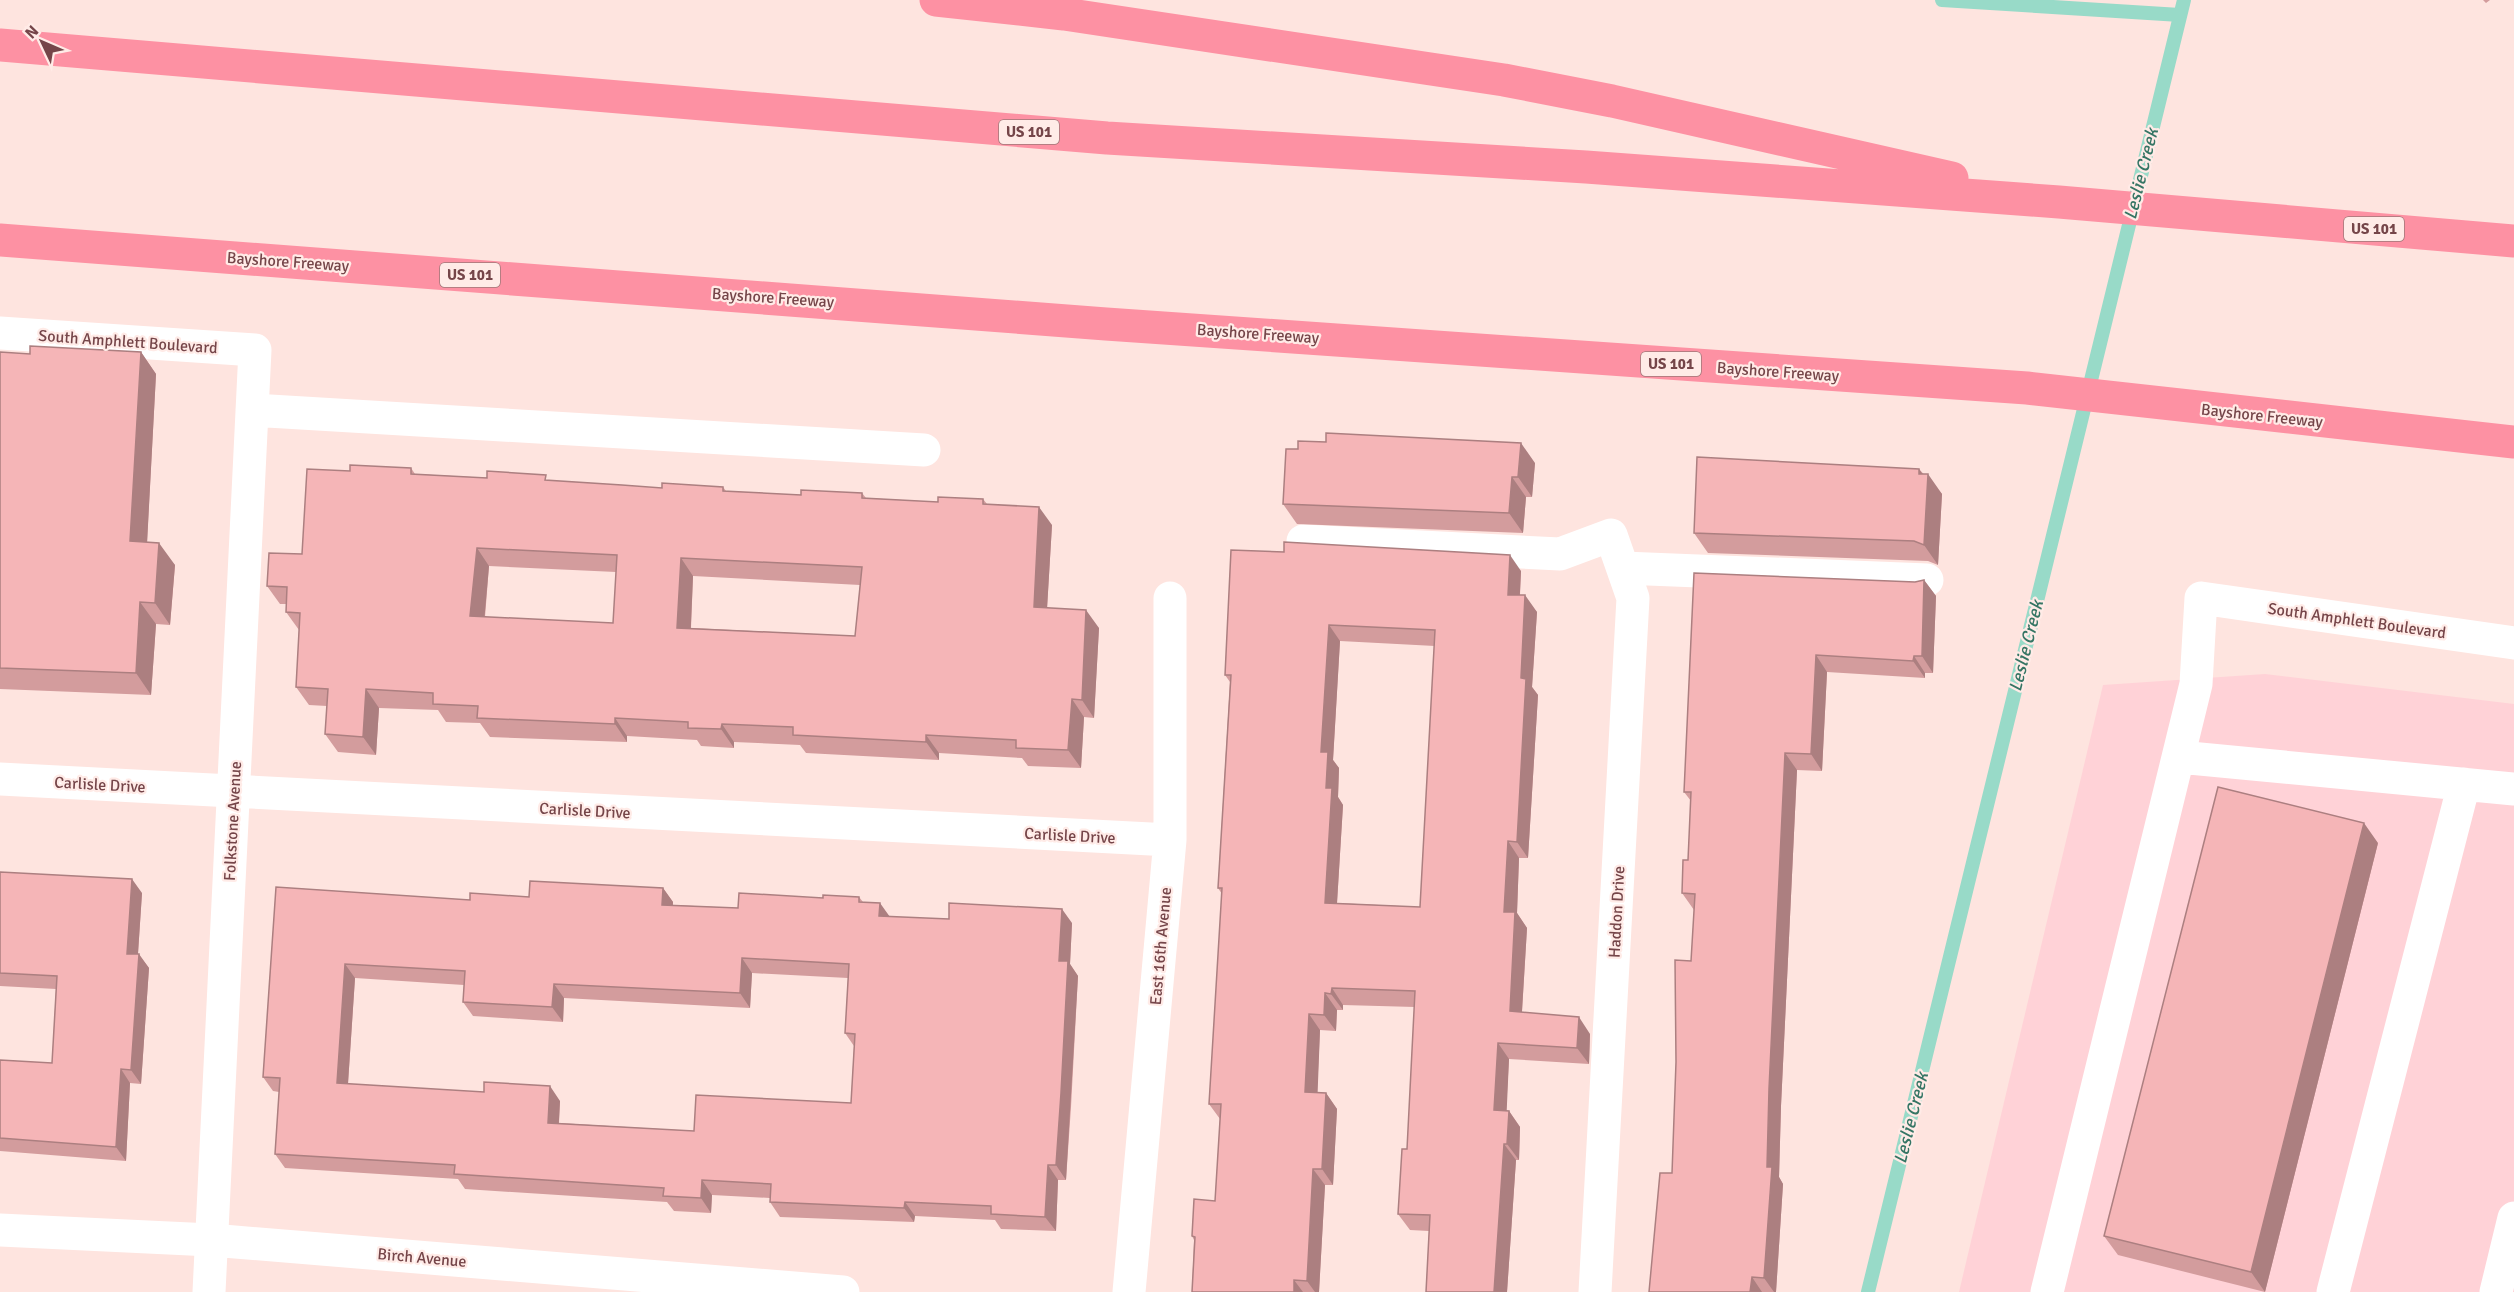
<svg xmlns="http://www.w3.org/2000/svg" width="2514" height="1292" font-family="Signika,sans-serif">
<rect width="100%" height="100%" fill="#fee4df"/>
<!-- commercial -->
<path fill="#ffd2d7" d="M 2265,674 L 2514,704 L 2514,1292 L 1959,1292 L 2103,685 Z"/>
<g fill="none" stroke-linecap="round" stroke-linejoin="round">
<!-- stream -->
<path stroke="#98dac8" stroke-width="14" d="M 1942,0 L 2180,15
M 1868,1292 L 2184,0"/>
<!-- minor -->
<path stroke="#fff" stroke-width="33" d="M 0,333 L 255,350 L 209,1292
M 252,410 L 924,450
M 1303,541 L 1560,554 L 1611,535 L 1633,598 L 1595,1292
M 1623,568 L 1927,580
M 2179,757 L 2514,789
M 0,779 L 1170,840
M 0,1230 L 211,1240 L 843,1292
M 1129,1292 L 1170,840 L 1170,598
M 2047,1292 L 2196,684 L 2201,598 L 2514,643
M 2333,1292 L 2464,784
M 2496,1292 L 2514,1218"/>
<!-- highway -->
<path stroke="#fd91a3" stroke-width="33" d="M 936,0 L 1064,14 L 1504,80 L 1612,101 L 1952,178
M 0,45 L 1107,138 L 1586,167 L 2059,202 L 2514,241
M 0,240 L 1106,324 L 2027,388 L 2514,442"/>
</g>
<!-- wall -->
<path fill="#d39c9d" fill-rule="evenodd" d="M 2483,0 L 2490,0 L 2486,3 Z
M 0,352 L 30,354 L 141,352 L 156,374 L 147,542 L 175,565 L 170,625 L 156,624 L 151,695 L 0,689 Z
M 1535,463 L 1532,497 L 1526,497 L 1523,533 L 1297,524 L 1283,504 Z
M 411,468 L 415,474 L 550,481 L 662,488 L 723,487 L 726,491 L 801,495 L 862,493 L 866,498 L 938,502 L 983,499 L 987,504 L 1052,525 L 1047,608 L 1099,628 L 1094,718 L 1084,717 L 1081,768 L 1028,766 L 1022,758 L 939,753 L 939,760 L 806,753 L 800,745 L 734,742 L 734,748 L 701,746 L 697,740 L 627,736 L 627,742 L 490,737 L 480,723 L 446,722 L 438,710 L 379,708 L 376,755 L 338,752 L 325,734 L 327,706 L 309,705 L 296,687 L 299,630 L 286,612 L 286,604 L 280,604 L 267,586 L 302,554 L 350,471 ZM 489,566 L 616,572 L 613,623 L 485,617 ZM 693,576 L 860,585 L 855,636 L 691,628 Z
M 1919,469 L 1942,494 L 1938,565 L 1928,561 L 1708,553 L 1694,533 Z
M 1231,550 L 1521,571 L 1520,595 L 1537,612 L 1532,687 L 1538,695 L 1528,858 L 1519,858 L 1517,913 L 1527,928 L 1522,1012 L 1590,1034 L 1589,1064 L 1509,1059 L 1506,1111 L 1509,1111 L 1520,1127 L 1519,1160 L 1516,1160 L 1507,1292 L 1426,1292 L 1429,1231 L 1410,1230 L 1398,1214 L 1407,1149 L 1415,1007 L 1343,1005 L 1343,1010 L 1337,1010 L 1336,1031 L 1320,1030 L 1317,1093 L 1326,1093 L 1337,1109 L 1333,1185 L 1325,1185 L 1319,1292 L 1192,1292 L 1194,1240 L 1192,1236 L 1215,1201 L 1220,1119 L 1209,1104 L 1222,894 L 1218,888 L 1230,682 L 1225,675 ZM 1340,641 L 1435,646 L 1420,907 L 1337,903 L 1343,805 L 1338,797 L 1339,768 L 1333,760 Z
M 1694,573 L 1915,582 L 1924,580 L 1936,596 L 1933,673 L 1925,673 L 1925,678 L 1827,672 L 1822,771 L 1797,770 L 1781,1106 L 1779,1177 L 1783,1184 L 1776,1292 L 1649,1292 L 1672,1173 L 1691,961 L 1694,910 L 1682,893 L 1688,860 L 1691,801 L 1684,792 Z
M 2378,843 L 2265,1292 L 2118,1255 L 2104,1236 Z
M 0,872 L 142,893 L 138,954 L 149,968 L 141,1084 L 130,1083 L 126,1161 L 0,1151 L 0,1060 L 52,1063 L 56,989 L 0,986 Z
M 276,887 L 470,900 L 663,888 L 673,902 L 673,905 L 738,908 L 823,898 L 859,897 L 863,902 L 890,917 L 1072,923 L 1070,964 L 1078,976 L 1071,1107 L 1066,1180 L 1058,1180 L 1056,1231 L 1001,1229 L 995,1220 L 915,1216 L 914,1222 L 780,1217 L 770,1202 L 770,1198 L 712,1195 L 711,1213 L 674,1211 L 667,1202 L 465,1189 L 458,1179 L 285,1168 L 275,1154 L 279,1092 L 273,1091 L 263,1077 ZM 752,973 L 848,978 L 845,1033 L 854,1046 L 851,1103 L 694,1131 L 559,1123 L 560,1101 L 348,1084 L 355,978 L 464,985 L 463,1002 L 473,1016 L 563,1022 L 564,998 L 750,1008 Z"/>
<!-- shaded-wall -->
<path fill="#ac7f80" d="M 141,352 L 156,374 L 146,563 L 130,541 Z
M 1521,443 L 1535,463 L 1532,497 L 1518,477 Z
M 1919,469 L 1928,482 L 1928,474 L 1942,494 L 1938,565 L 1924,545 Z
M 1512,477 L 1526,497 L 1523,533 L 1509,513 Z
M 1039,507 L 1052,525 L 1046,626 L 1034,607 Z
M 159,543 L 175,565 L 170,625 L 155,603 Z
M 477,548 L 489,566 L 483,634 L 470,616 Z
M 1510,555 L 1521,571 L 1519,611 L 1508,595 Z
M 681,558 L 693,576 L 690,646 L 677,628 Z
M 1924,580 L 1936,596 L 1933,673 L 1922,656 Z
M 1525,595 L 1537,612 L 1532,687 L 1538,695 L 1528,858 L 1517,842 L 1521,678 Z
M 140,602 L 156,624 L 151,695 L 136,673 Z
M 1086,610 L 1099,628 L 1094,718 L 1082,700 Z
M 1329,625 L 1340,641 L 1333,760 L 1339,768 L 1338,797 L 1343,805 L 1336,919 L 1325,903 L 1326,788 L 1321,752 Z
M 1816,655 L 1827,672 L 1822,771 L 1811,754 Z
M 1914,656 L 1925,673 L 1925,678 L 1913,661 Z
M 366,689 L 379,708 L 376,755 L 363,737 Z
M 1072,699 L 1084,717 L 1081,768 L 1068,750 Z
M 615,718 L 627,736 L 627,742 L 615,724 Z
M 722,724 L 734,742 L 734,748 L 721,729 Z
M 926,735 L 939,753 L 939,760 L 926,742 Z
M 1785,753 L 1797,770 L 1781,1106 L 1779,1177 L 1783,1184 L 1776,1292 L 1774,1292 L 1764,1278 L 1769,1089 Z
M 2364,823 L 2378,843 L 2265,1292 L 2251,1272 Z
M 1508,841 L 1519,858 L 1517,913 L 1527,928 L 1521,1027 L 1510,1011 L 1504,912 Z
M 132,879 L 142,893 L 137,968 L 127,954 Z
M 663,888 L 673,902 L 672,919 L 662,905 Z
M 880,903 L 890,917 L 879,916 Z
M 1062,909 L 1072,923 L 1070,964 L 1078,976 L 1066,1180 L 1056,1165 L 1059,961 Z
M 139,954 L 149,968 L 141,1084 L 131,1070 Z
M 742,958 L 752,973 L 750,1008 L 740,993 Z
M 345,964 L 355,978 L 347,1098 L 337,1083 Z
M 554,984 L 564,998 L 563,1022 L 552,1007 Z
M 1332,988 L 1343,1005 L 1343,1010 L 1331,994 Z
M 1325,993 L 1337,1010 L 1336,1031 L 1324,1015 Z
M 1309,1014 L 1320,1030 L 1317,1108 L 1305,1092 Z
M 1579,1017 L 1590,1034 L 1589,1064 L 1577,1048 Z
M 1498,1043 L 1509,1059 L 1506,1126 L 1494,1110 Z
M 121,1069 L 130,1083 L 126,1161 L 116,1147 Z
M 550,1086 L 560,1101 L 558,1137 L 548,1123 Z
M 1326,1093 L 1337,1109 L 1333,1185 L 1322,1169 Z
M 1509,1111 L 1520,1127 L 1519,1160 L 1507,1144 Z
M 1504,1144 L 1516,1160 L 1507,1292 L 1494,1292 Z
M 1048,1165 L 1058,1180 L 1056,1231 L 1045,1217 Z
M 1313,1169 L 1325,1185 L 1319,1292 L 1315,1292 L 1307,1281 Z
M 702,1180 L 712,1195 L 711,1213 L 701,1198 Z
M 905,1202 L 915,1216 L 914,1222 L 904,1208 Z
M 1752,1277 L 1762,1292 L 1750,1292 Z
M 1294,1280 L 1303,1292 L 1294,1292 Z"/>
<!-- building -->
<path fill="#f5b5b7" stroke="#ac7f80" stroke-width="1.5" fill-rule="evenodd" d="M 30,346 L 141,352 L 130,541 L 159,543 L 155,603 L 140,602 L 136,673 L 0,668 L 0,352 L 30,354 Z
M 1326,433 L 1521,443 L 1518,477 L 1512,477 L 1509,513 L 1283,504 L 1286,449 L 1298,449 L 1298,441 L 1326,442 Z
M 1697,457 L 1919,469 L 1919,474 L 1928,474 L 1924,545 L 1914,541 L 1694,533 Z
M 350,465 L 411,468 L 411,474 L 487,478 L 487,471 L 546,475 L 545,480 L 622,485 L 662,488 L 662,483 L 723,487 L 723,491 L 801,495 L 801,490 L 862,493 L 862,498 L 938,502 L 938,497 L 983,499 L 983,504 L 1039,507 L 1034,607 L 1086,610 L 1082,700 L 1072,699 L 1068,750 L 1016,748 L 1016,740 L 926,735 L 926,742 L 793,735 L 793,727 L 722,724 L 721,729 L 688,728 L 688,722 L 615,718 L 615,724 L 477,718 L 478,706 L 433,704 L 433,693 L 366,689 L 363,737 L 325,734 L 328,689 L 296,687 L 300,613 L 286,612 L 287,587 L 267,586 L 269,553 L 302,554 L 307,469 L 350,471 ZM 477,548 L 617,555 L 613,623 L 470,616 ZM 681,558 L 862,567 L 855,636 L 677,628 Z
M 1284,542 L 1510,555 L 1508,595 L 1525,595 L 1521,678 L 1526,679 L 1517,842 L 1508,841 L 1504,912 L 1515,912 L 1510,1011 L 1579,1017 L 1577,1048 L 1498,1043 L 1494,1110 L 1509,1111 L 1507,1144 L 1504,1144 L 1494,1292 L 1426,1292 L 1430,1215 L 1398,1214 L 1402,1149 L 1407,1149 L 1415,991 L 1332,988 L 1331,994 L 1325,993 L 1324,1015 L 1309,1014 L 1305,1092 L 1326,1093 L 1322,1169 L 1313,1169 L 1307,1281 L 1294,1280 L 1294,1292 L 1192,1292 L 1195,1237 L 1192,1236 L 1194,1199 L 1215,1201 L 1221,1104 L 1209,1104 L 1222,888 L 1218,888 L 1231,675 L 1225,675 L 1231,550 L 1284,552 ZM 1329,625 L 1435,630 L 1420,907 L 1325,903 L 1332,788 L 1326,788 L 1328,752 L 1321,752 Z
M 1694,573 L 1915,582 L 1924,580 L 1922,656 L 1914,656 L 1913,661 L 1816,655 L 1811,754 L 1785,753 L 1769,1089 L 1767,1167 L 1772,1167 L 1764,1278 L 1752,1277 L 1750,1292 L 1649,1292 L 1660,1173 L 1672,1173 L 1676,1062 L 1675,960 L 1691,961 L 1695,894 L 1682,893 L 1683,860 L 1688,860 L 1691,792 L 1684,792 Z
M 2218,787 L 2364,823 L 2251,1272 L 2104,1236 Z
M 0,872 L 132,879 L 127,954 L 139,954 L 131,1070 L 121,1069 L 116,1147 L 0,1138 L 0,1060 L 52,1063 L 57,976 L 0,973 Z
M 530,881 L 663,888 L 662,905 L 738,908 L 739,893 L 823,898 L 823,895 L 859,897 L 859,902 L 880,903 L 879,916 L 949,919 L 949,903 L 1062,909 L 1059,961 L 1068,961 L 1061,1093 L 1056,1165 L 1048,1165 L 1045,1217 L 991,1214 L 991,1206 L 905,1202 L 904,1208 L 770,1202 L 771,1184 L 702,1180 L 701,1198 L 663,1196 L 664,1188 L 454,1174 L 455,1165 L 275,1154 L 280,1078 L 263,1077 L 276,887 L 470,900 L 470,893 L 529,897 ZM 742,958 L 849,964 L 845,1033 L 855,1034 L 851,1103 L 696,1095 L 694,1131 L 548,1123 L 550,1086 L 484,1082 L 484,1092 L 337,1083 L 345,964 L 465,971 L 463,1002 L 552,1007 L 554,984 L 740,993 Z"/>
<g text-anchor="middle" stroke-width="4.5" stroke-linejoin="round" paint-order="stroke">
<!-- shield labels -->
<g fill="#ffebe7" stroke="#9e7778" stroke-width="1.5">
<rect x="999" y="120" width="60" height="24" rx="4.5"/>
<rect x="2344" y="217" width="60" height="24" rx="4.5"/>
<rect x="440" y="263" width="60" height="24" rx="4.5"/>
<rect x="1641" y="352" width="60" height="24" rx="4.5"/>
</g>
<g font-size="15" font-weight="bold" fill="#754549">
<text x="1029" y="137">US 101</text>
<text x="2374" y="234">US 101</text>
<text x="470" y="280">US 101</text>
<text x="1671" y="369">US 101</text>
</g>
<!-- street labels -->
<g font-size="16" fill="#754549" stroke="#ffebe7">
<text transform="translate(288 261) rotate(4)" y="6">Bayshore Freeway</text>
<text transform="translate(773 297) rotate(4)" y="6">Bayshore Freeway</text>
<text transform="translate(1258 333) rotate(4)" y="6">Bayshore Freeway</text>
<text transform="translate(128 341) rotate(4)" y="6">South Amphlett Boulevard</text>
<text transform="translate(1778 371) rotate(4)" y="6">Bayshore Freeway</text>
<text transform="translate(2262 415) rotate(6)" y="6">Bayshore Freeway</text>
<text transform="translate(2357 620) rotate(8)" y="6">South Amphlett Boulevard</text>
<text transform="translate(100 784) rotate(3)" y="6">Carlisle Drive</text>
<text transform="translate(585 810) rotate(3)" y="6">Carlisle Drive</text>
<text transform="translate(232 821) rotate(-87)" y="6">Folkstone Avenue</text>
<text transform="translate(1070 835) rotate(3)" y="6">Carlisle Drive</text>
<text transform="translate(1616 912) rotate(-87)" y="6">Haddon Drive</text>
<text transform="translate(1160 946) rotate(-85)" y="6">East 16th Avenue</text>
<text transform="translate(422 1257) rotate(5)" y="6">Birch Avenue</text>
</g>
<!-- water labels -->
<g font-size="18" font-style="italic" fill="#357564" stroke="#ffebe7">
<text transform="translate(2141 174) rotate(-76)" y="6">Leslie Creek</text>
<text transform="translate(2026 646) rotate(-76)" y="6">Leslie Creek</text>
<text transform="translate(1911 1118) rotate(-76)" y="6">Leslie Creek</text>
</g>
</g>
<!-- north arrow -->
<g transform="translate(42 42) rotate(314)" stroke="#ffebe7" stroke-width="4.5" paint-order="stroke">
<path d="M0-4.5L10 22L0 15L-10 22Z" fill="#754549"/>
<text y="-9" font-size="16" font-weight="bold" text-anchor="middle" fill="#754549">N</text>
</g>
</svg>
